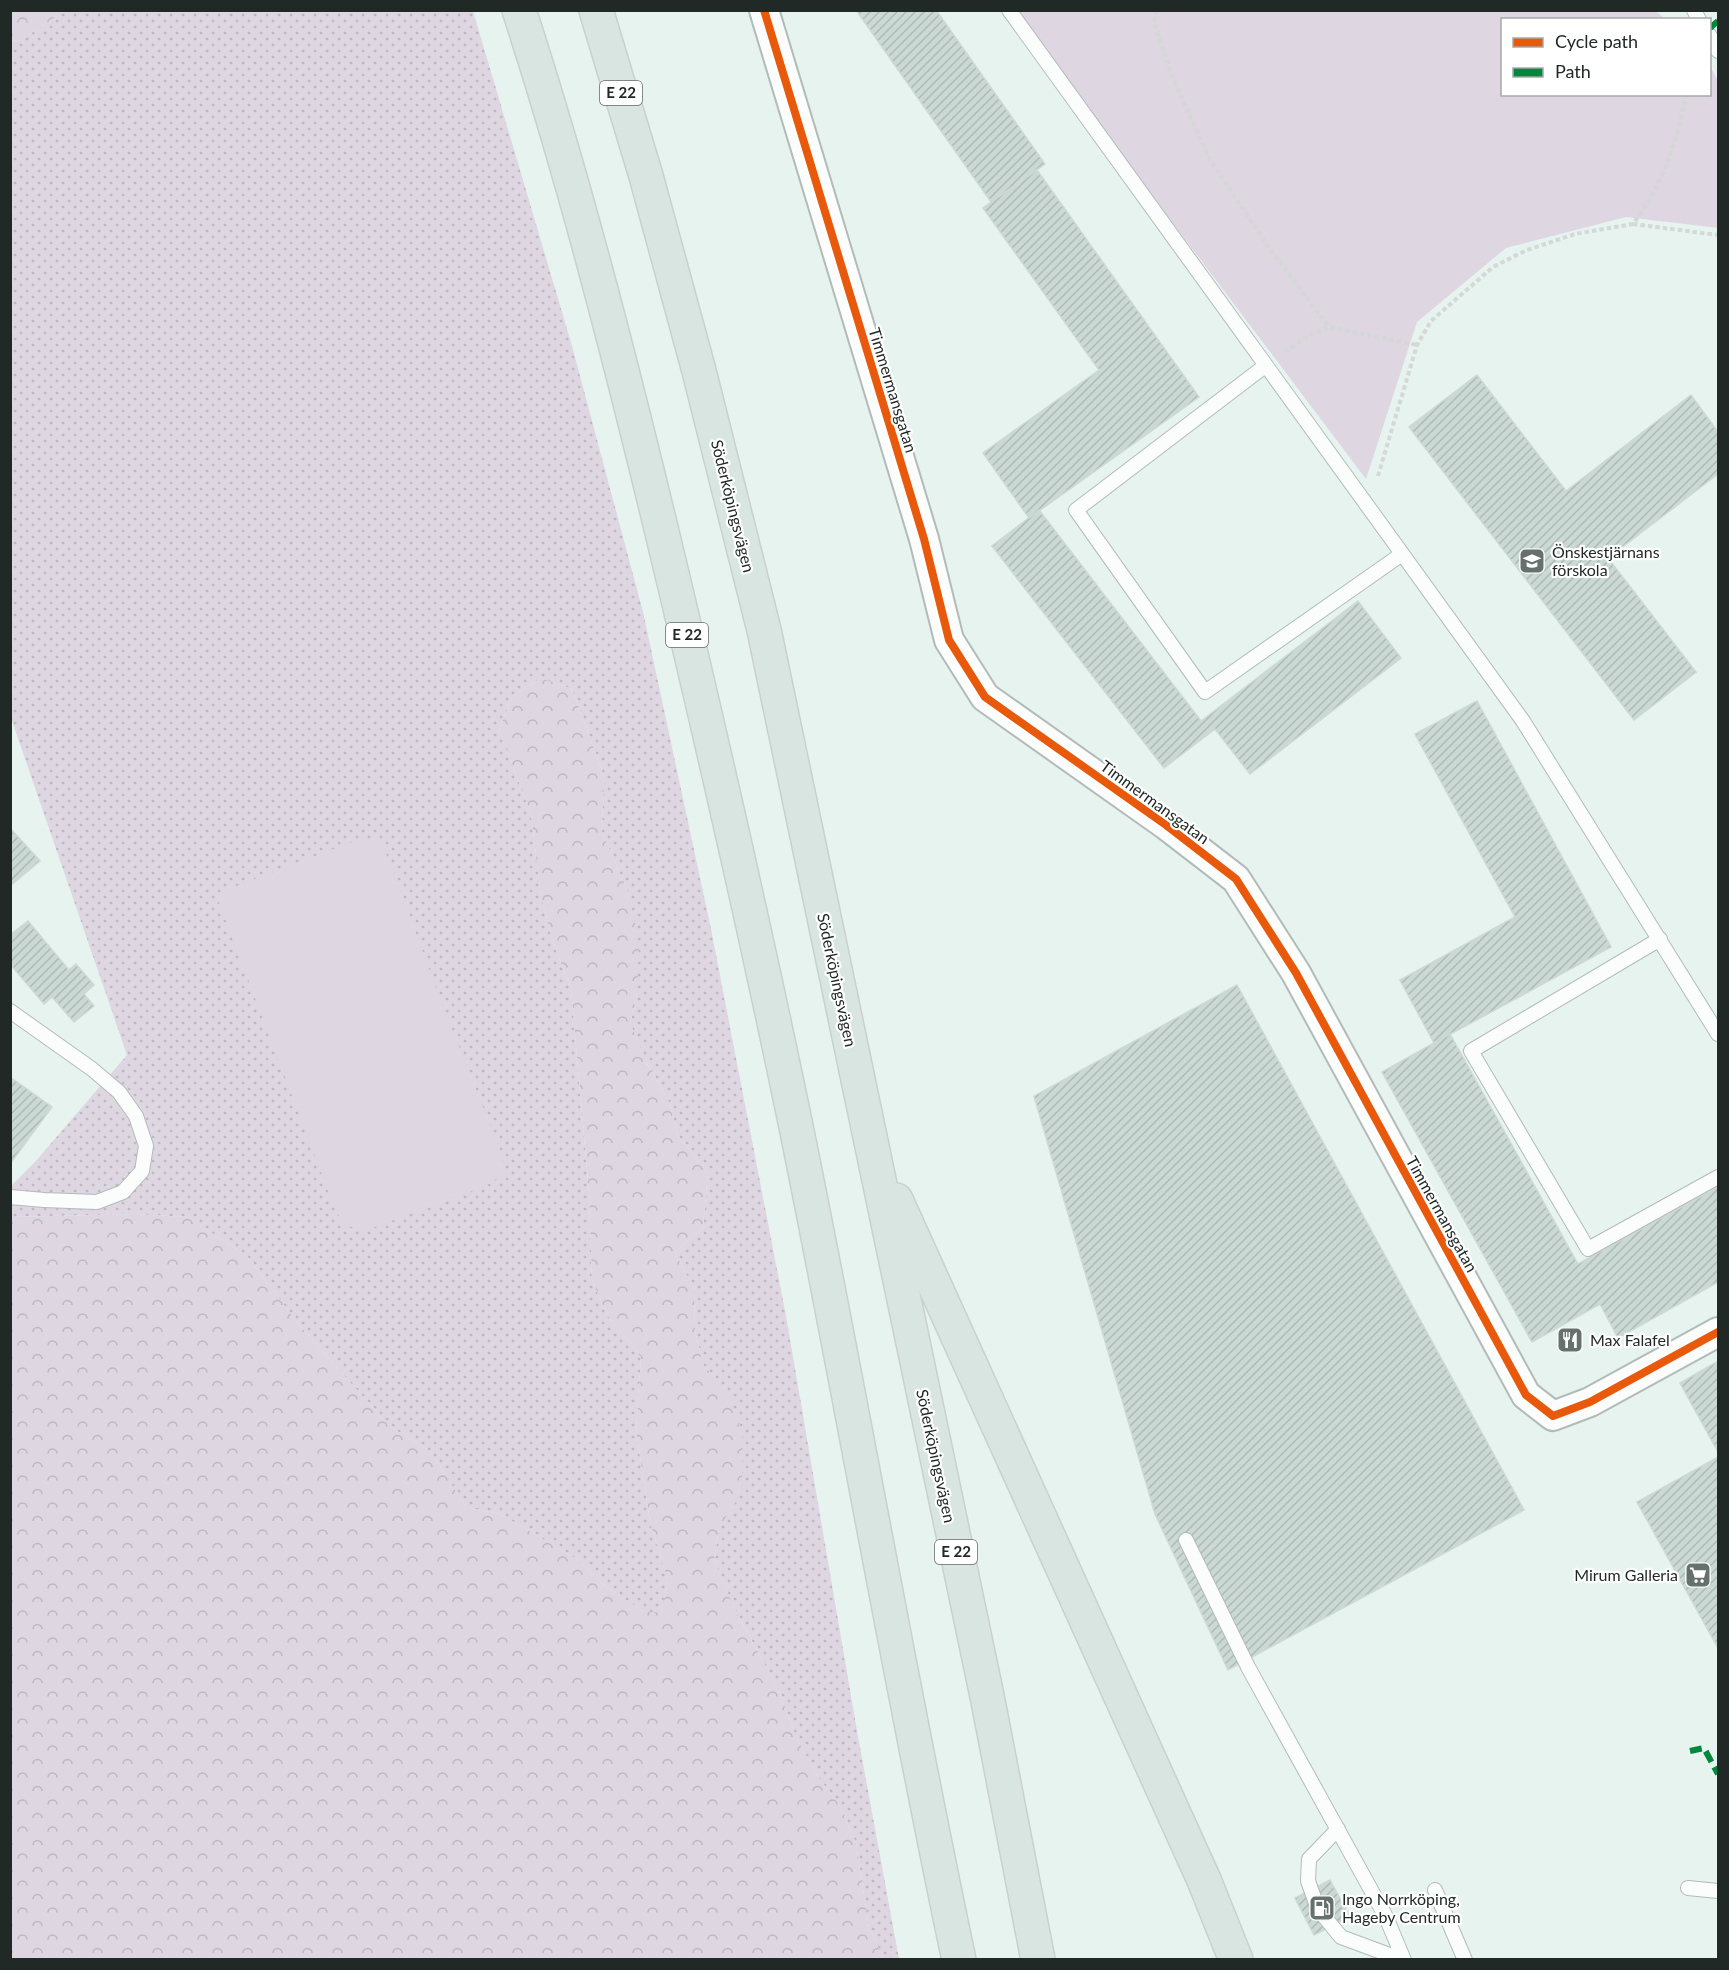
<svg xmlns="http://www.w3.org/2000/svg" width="1729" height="1970" font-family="Lato,sans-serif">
<defs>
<pattern id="grass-dots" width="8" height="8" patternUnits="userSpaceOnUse" patternTransform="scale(1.5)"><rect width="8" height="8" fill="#ded6e1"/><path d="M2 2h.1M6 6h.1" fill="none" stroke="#beb8c1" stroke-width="1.8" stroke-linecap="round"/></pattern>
<pattern id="forest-crowns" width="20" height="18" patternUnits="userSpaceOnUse" patternTransform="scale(1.5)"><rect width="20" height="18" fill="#ded6e1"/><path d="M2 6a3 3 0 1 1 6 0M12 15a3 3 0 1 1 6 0" fill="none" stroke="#beb8c1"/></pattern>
<pattern id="building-hatch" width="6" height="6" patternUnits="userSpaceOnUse" patternTransform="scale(1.5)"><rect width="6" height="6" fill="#cbd9d4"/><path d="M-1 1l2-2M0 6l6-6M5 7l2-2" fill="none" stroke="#aebab6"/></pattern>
</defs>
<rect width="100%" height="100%" fill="#e7f3ef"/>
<!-- grass -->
<path fill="url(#grass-dots)" d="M 65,11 L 473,11 L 572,346 L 643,612 L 711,929 L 786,1316 L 857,1731 L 899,1959 L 884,1959 L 869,1928 L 856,1843 L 840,1806 L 818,1777 L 797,1739 L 778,1689 L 732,1604 L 714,1560 L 719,1528 L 742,1491 L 726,1389 L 703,1365 L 695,1330 L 694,1289 L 675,1253 L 703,1227 L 708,1173 L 678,1136 L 669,1102 L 645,1060 L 630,1023 L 637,994 L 629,894 L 602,832 L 604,777 L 572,689 L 541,678 L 513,695 L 499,730 L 531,814 L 541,897 L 553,942 L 571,988 L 589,1193 L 592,1280 L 607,1315 L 641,1357 L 636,1430 L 650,1522 L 668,1581 L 661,1612 L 644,1612 L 605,1586 L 575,1558 L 500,1514 L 466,1507 L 430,1451 L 389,1426 L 300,1326 L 247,1256 L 187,1217 L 133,1214 L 11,1217 L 11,1186 L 35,1162 L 127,1055 L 11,718 L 10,40 L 19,41 Z"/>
<!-- forest -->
<path fill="url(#forest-crowns)" d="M 10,11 L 11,10 L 65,11 L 19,41 L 11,40 Z
M 541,678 L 572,689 L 604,777 L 602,832 L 629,894 L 639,944 L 637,994 L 630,1023 L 647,1064 L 669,1102 L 678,1136 L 708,1173 L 703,1227 L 675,1253 L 694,1289 L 695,1330 L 703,1365 L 726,1389 L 742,1430 L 742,1492 L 719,1528 L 714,1560 L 734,1608 L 778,1689 L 797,1739 L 818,1777 L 840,1806 L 856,1843 L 869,1928 L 884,1959 L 11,1959 L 11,1217 L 133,1214 L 187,1217 L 247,1256 L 300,1326 L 389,1426 L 430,1451 L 466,1507 L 500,1514 L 575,1558 L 605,1586 L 644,1612 L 661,1612 L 668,1581 L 650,1522 L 636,1430 L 641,1357 L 607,1315 L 592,1280 L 589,1193 L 571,988 L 553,942 L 541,897 L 531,814 L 499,730 L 513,695 Z"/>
<!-- park -->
<path fill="#ded6e1" d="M 1013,11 L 1656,11 L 1665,19 L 1502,20 L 1502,94 L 1710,94 L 1710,66 L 1718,81 L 1718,228 L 1626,217 L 1506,248 L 1417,322 L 1366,479 Z
M 357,840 L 378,841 L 389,859 L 439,996 L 502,1155 L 503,1174 L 486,1186 L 367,1230 L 347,1226 L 336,1212 L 219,903 L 226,890 Z"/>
<!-- building -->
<path fill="url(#building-hatch)" stroke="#ced8d5" stroke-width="1.5" d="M 856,10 L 936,10 L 1045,164 L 991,202 Z
M 1037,170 L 1199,397 L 1029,518 L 983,453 L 1099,370 L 983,208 Z
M 1477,375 L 1566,491 L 1691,395 L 1718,432 L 1718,474 L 1608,558 L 1696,672 L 1634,720 L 1409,427 Z
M 1039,510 L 1201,721 L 1358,601 L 1401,658 L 1250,774 L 1215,729 L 1164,768 L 992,546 Z
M 1477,701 L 1611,947 L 1434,1043 L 1400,980 L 1515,917 L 1415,734 Z
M 10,828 L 40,861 L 10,886 Z
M 28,921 L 69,970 L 76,964 L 94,985 L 84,994 L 94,1006 L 74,1022 L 52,997 L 44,1004 L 10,964 L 10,935 Z
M 1237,985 L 1524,1510 L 1228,1670 L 1155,1514 L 1034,1096 Z
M 1450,1034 L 1578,1264 L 1718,1187 L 1718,1282 L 1618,1338 L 1600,1304 L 1532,1342 L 1382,1072 Z
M 10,1077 L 52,1107 L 10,1164 Z
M 1718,1361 L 1718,1452 L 1680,1383 Z
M 1718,1457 L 1718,1648 L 1637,1502 Z
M 1330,1880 L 1350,1917 L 1314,1935 L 1295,1898 Z"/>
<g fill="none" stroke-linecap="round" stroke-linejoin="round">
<!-- lane casing -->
<g stroke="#b3bbb9" stroke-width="16">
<path id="lane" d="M 1009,10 L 1523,721 L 1718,1034
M 1694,10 L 1699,20
M 1710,36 L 1718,51
M 1265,366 L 1076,510 L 1205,692 L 1402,554
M 1660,939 L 1471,1051 L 1588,1249 L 1718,1177
M 10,1011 L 92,1069 L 119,1092 L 136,1116 L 146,1146 L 142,1171 L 123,1192 L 97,1202 L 44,1200 L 10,1197
M 1186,1540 L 1248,1667 L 1386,1917 L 1404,1960
M 1338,1829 L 1309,1859 L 1308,1881 L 1318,1909 L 1341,1937 L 1403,1960
M 1688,1888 L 1718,1891
M 1435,1890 L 1465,1960"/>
</g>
<!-- street casing -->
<g stroke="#b3bbb9" stroke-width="32">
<path id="street" d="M 764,10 L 924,539 L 949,640 L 985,697 L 1166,825 L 1236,879 L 1296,973 L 1526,1395 L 1553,1416 L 1590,1402 L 1718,1332"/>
</g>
<!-- highway casing -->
<g stroke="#cad0ce" stroke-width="36">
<path id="highway" d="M 519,10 C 574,179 618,351 660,524 C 707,719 752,915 793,1112 C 851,1394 899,1678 959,1960
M 596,10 L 646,176 L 699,371 L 764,630 L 988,1701 L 1038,1960
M 896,1200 L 1204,1880 L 1236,1960"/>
</g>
<!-- path -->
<path stroke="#d4d8d6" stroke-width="4" stroke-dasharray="4.5 3" stroke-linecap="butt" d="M 1157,10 L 1154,23 L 1174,81 L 1210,160 L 1269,248 L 1329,327
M 1633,224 L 1718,235
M 1285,352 L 1310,335 L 1329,327 L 1417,345
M 1378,476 L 1417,345 L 1431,321 L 1493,267 L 1527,250 L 1575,234 L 1633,224 C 1663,183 1676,144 1687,94"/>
<!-- lane -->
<use href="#lane" stroke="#fbfdfd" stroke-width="14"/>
<!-- street -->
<use href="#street" stroke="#fbfdfd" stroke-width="28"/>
<!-- highway -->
<use href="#highway" stroke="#d9e5e1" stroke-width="33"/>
<!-- quiet -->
<path stroke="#00873e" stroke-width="6" stroke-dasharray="12 6" stroke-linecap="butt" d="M 1710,28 L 1718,21
M 1690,1751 L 1704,1748 L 1718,1774"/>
<!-- cycleway casing -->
<g stroke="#fff" stroke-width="11">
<path id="cycleway" d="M 764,10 L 924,539 L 949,640 L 985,697 L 1166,825 L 1236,879 L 1296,973 L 1526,1395 L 1553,1416 L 1590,1402 L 1718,1332"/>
</g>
<!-- cycleway -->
<use href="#cycleway" stroke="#e8590c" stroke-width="8"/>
</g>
<!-- icons -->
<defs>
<g id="school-square" transform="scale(1.35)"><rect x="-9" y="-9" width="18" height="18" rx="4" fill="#66706c" stroke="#fff"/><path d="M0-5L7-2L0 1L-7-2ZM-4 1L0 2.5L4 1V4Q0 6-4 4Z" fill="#fff"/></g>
<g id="restaurant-square" transform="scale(1.35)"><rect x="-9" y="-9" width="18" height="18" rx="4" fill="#66706c" stroke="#fff"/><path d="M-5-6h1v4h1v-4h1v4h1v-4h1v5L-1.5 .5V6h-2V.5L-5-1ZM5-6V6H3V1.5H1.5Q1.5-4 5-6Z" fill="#fff"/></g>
<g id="supermarket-square" transform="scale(1.35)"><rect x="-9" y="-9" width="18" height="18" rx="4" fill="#66706c" stroke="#fff"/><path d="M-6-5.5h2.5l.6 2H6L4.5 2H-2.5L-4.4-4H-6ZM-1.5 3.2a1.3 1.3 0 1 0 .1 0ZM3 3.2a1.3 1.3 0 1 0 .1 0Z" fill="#fff"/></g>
<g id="fuel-square" transform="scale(1.35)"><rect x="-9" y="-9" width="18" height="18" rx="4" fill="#66706c" stroke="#fff"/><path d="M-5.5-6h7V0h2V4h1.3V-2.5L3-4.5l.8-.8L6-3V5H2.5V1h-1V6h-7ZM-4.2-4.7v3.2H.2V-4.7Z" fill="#fff"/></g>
</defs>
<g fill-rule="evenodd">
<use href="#school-square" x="1532" y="561"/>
<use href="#restaurant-square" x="1570" y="1340"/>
<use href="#supermarket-square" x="1698" y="1575"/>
<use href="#fuel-square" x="1322" y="1908"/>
</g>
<g text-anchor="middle" stroke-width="4.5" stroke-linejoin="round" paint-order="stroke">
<!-- shield labels -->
<g fill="#fff" stroke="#646967" stroke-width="1.5">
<rect x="600" y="81" width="42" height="24" rx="4.5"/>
<rect x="666" y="623" width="42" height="24" rx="4.5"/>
<rect x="935" y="1540" width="42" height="24" rx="4.5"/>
</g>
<g font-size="15" font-weight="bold" fill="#212926">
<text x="621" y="98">E 22</text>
<text x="687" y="640">E 22</text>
<text x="956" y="1557">E 22</text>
</g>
<!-- street labels -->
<g font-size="16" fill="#212926" stroke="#fff">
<text transform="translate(893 390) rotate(73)" y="6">Timmermansgatan</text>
<text transform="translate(733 506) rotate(76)" y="6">Söderköpingsvägen</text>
<text transform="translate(1155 802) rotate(36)" y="6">Timmermansgatan</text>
<text transform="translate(837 980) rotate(78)" y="6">Söderköpingsvägen</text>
<text transform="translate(1442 1214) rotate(61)" y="6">Timmermansgatan</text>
<text transform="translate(936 1456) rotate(78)" y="6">Söderköpingsvägen</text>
</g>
<!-- poi labels -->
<g font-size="16" fill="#212926" stroke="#fff" text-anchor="start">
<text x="1552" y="558">Önskestjärnans<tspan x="1552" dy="18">förskola</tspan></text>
<text x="1590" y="1346">Max Falafel</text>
<text x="1678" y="1581" text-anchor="end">Mirum Galleria</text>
<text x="1342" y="1905">Ingo Norrköping,<tspan x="1342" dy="18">Hageby Centrum</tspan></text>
</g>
</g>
<!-- border -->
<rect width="1729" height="1970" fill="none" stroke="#212926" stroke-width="24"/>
<!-- legend -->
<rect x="1501" y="18" width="210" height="78" fill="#ffffff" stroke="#a6a9a8" stroke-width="1.5"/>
<rect x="1513" y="38" width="30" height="9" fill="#e8590c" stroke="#a6a9a8" stroke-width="1.5"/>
<text x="1555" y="48" font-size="18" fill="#212926">Cycle path</text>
<rect x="1513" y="68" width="30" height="9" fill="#00873e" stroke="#a6a9a8" stroke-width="1.5"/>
<text x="1555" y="78" font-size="18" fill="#212926">Path</text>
</svg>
